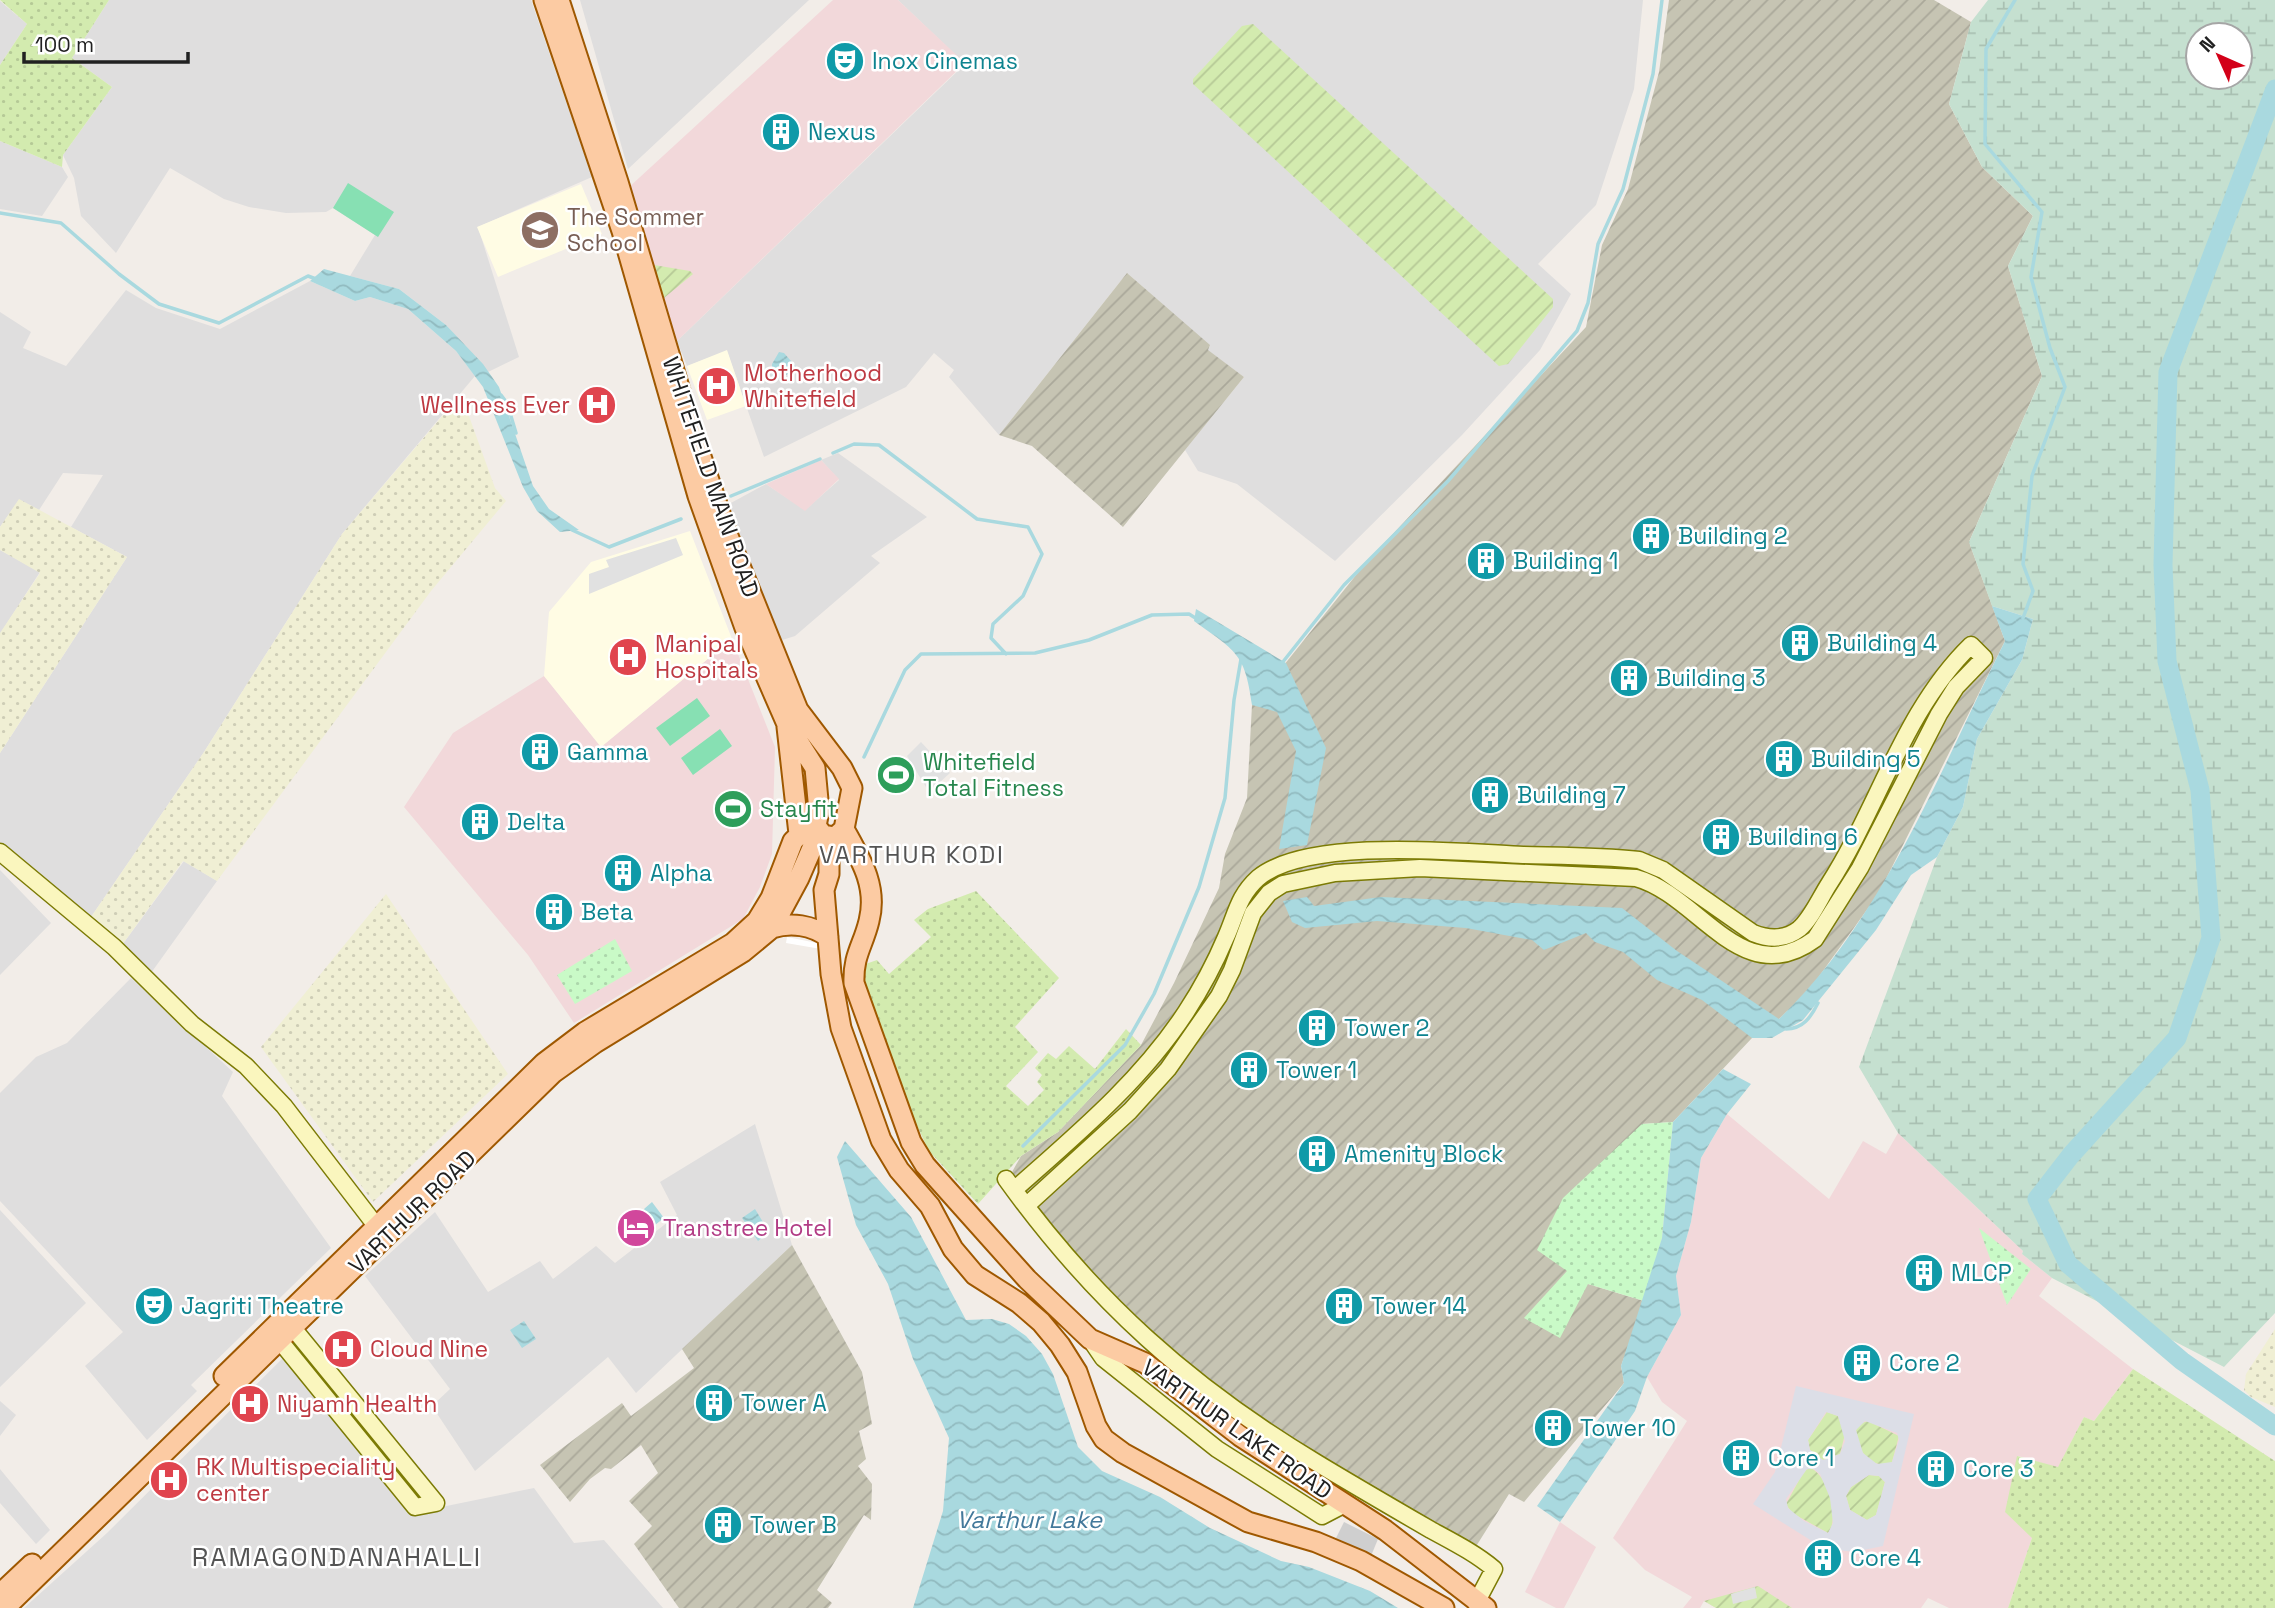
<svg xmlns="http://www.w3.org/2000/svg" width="2275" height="1608" font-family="'Space Grotesk',sans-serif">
<defs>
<pattern id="construction-furrows" width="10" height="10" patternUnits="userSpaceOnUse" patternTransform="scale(1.75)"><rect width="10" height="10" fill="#c6c4b3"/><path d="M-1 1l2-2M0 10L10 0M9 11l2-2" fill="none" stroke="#aaa89a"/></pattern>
<pattern id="farmland-dots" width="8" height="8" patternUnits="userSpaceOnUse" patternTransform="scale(1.75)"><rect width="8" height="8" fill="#f0efd4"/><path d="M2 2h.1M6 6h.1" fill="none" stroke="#cecdb6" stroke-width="1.8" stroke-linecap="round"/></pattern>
<pattern id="grass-dots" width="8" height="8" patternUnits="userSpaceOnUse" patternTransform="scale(1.75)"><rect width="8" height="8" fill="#d3ebaf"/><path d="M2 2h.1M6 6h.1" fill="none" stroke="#b5c996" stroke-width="1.8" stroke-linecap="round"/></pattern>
<pattern id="wetland-marsh" width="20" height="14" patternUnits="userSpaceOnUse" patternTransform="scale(1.75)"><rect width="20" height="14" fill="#c5e0d0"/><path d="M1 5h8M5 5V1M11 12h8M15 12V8" fill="none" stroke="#a9c0b2"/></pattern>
<pattern id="park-dots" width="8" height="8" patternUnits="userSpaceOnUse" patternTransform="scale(1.75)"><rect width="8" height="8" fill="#c9fac7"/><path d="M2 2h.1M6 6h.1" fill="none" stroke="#acd6ab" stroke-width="1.8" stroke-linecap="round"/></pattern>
<pattern id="garden-furrows" width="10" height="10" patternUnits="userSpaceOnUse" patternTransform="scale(1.75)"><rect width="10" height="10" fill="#d3ebaf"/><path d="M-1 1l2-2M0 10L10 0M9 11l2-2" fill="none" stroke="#b5c996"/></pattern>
<pattern id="water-waves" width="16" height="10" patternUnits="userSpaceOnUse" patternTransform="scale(1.75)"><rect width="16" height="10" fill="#a9d9df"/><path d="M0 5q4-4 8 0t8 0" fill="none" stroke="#91babf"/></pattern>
</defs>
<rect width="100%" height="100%" fill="#f2ede8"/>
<!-- residential -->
<path fill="#dfdede" d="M 109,0 L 531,0 L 592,177 L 478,227 L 519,357 L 488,372 L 446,325 L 399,289 L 350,276 L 375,235 L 333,208 L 326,212 L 286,213 L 249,207 L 224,199 L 170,168 L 116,253 L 81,216 L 74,178 L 63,155 L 112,87 L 72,58 Z
M 580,0 L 809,0 L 628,169 Z
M 898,0 L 1643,0 L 1634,89 L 1596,205 L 1538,264 L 1571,294 L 1540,350 L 1462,435 L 1335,561 L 1237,484 L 1198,471 L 1185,450 L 1244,377 L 1207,350 L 1210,346 L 1127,273 L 999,435 L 949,377 L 954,370 L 934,353 L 906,387 L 764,457 L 727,351 L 687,366 L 677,341 L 965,64 Z
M 0,1 L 27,24 L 0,65 Z
M 0,141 L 62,167 L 68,177 L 42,216 L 0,209 Z
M 310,281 L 355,301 L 370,297 L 408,309 L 456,351 L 475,376 L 342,534 L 204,752 L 91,917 L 29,869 L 0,842 L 0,753 L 127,557 L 71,527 L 103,475 L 63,473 L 39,510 L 19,500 L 0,527 L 0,312 L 31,332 L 23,348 L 66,366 L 126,290 L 156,308 L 220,329 Z
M 838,453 L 927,517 L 871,556 L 880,563 L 795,636 L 779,641 L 729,504 L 766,484 L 805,510 L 839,480 L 821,460 Z
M 0,550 L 40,572 L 0,634 Z
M 184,861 L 217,881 L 151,973 L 122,945 Z
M 0,870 L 51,923 L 0,975 Z
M 131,978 L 233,1072 L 222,1096 L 331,1248 L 191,1385 L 197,1391 L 147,1440 L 85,1366 L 123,1332 L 0,1201 L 0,1093 L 36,1057 L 67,1043 Z
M 755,1124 L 792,1245 L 636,1393 L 608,1357 L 475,1471 L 432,1406 L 450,1389 L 365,1276 L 435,1212 L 488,1292 L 540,1261 L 553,1279 L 596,1246 L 615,1263 L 677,1215 L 660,1182 Z
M 0,1210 L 86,1303 L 0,1387 Z
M 286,1355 L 417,1512 L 534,1488 L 574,1543 L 604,1540 L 663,1608 L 24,1608 L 107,1533 Z
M 0,1401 L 16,1415 L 0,1436 Z
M 0,1469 L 50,1530 L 36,1544 L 0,1503 Z"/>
<!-- commercial -->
<path fill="#f2d8da" d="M 833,0 L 898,0 L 965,63 L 677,341 L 627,189 Z
M 821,460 L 839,479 L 805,511 L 766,484 Z
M 732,639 L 775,747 L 772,854 L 760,887 L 743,919 L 574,1023 L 528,955 L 404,807 L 453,733 L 544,676 L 601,747 Z
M 1727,1114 L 1829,1199 L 1863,1141 L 1886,1154 L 1898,1133 L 2023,1251 L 2022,1254 L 2052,1278 L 2039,1296 L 2133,1369 L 2094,1421 L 2084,1417 L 2058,1468 L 2018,1456 L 2032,1538 L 2008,1608 L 1949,1608 L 1928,1598 L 1921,1608 L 1716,1608 L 1704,1601 L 1700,1608 L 1683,1608 L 1692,1597 L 1645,1570 L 1613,1538 L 1687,1421 L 1662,1402 L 1647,1377 L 1681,1315 L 1676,1276 L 1691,1222 L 1701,1158 Z
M 1560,1522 L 1596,1547 L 1564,1608 L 1556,1608 L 1525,1592 Z"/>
<!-- education -->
<path fill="#fffce4" d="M 581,184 L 602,234 L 498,277 L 477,227 Z
M 727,350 L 746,406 L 707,420 L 687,366 Z
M 690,531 L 732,639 L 601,747 L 544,676 L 549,612 L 591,562 Z"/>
<!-- religious -->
<path fill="#cfcfcf" d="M 1344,1522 L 1378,1539 L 1371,1556 L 1336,1538 Z"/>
<!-- construction -->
<path fill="url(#construction-furrows)" d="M 1669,0 L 1934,0 L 1971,22 L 1949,104 L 1982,167 L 2033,216 L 2008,266 L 2042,376 L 1969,542 L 2005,641 L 1879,893 L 1810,989 L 1779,1019 L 1752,1038 L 1673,1122 L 1642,1124 L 1588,1284 L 1644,1301 L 1621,1366 L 1624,1383 L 1524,1502 L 1509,1494 L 1475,1548 L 1269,1425 L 1139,1324 L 1077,1266 L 1012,1172 L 1021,1156 L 1058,1132 L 1141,1045 L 1174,983 L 1219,888 L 1225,854 L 1247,798 L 1252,705 L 1364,565 L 1586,327 L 1602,245 L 1628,189 L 1659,72 Z
M 1127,273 L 1210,345 L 1208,350 L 1244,377 L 1123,527 L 1032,446 L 999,435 Z
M 792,1245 L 862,1372 L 872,1424 L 859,1431 L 866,1459 L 858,1466 L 872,1484 L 871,1520 L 864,1515 L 817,1590 L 832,1603 L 828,1608 L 679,1608 L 634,1544 L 652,1526 L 629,1501 L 658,1473 L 641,1445 L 611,1469 L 605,1468 L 590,1479 L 570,1502 L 540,1465 L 622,1403 L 631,1416 L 694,1368 L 682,1349 Z"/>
<!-- farmland -->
<path fill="url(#farmland-dots)" d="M 461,394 L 495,488 L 506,501 L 431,591 L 217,881 L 183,861 L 122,945 L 91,917 L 204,752 L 342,534 Z
M 19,499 L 127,557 L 0,753 L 0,633 L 40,573 L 0,550 L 0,527 Z
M 386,894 L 508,1074 L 373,1202 L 261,1047 Z
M 2275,1329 L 2275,1407 L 2251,1397 L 2244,1390 L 2246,1374 Z"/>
<!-- grass -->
<path fill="url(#grass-dots)" d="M 0,0 L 109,0 L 72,58 L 112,87 L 63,155 L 62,167 L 0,141 L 0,65 L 27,24 Z
M 976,891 L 1059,978 L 1015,1027 L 1038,1052 L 1006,1086 L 1028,1106 L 1044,1090 L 1037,1082 L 1042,1075 L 1035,1068 L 1048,1053 L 1056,1059 L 1069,1046 L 1095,1069 L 1126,1029 L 1141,1045 L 1058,1132 L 1021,1156 L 978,1204 L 929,1151 L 893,1075 L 857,967 L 877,960 L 889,974 L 931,937 L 914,920 L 928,909 Z
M 2133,1369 L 2275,1461 L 2275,1608 L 2008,1608 L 2032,1538 L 2005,1512 L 2017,1456 L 2058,1467 L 2084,1417 L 2094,1421 Z"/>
<!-- wetland -->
<path fill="url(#wetland-marsh)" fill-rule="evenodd" d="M 1988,0 L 2275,0 L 2275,1313 L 2224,1367 L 2052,1278 L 2022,1254 L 2023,1251 L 1898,1133 L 1859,1067 L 1937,857 L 1963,807 L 1977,739 L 2022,660 L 2033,619 L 1992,606 L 1969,542 L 2042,376 L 2008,266 L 2033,216 L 1982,167 L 1949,104 L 1971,22 ZM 2198,35 L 2240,35 L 2240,77 L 2198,77 Z"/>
<!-- park -->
<path fill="url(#park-dots)" d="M 615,939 L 632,971 L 575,1004 L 557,975 Z
M 1673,1122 L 1662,1238 L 1644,1301 L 1588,1284 L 1560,1338 L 1524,1318 L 1567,1271 L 1537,1250 L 1563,1198 L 1642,1124 Z
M 1979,1228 L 2031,1269 L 2007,1305 Z"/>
<!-- garden -->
<path fill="url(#garden-furrows)" d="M 1253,24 L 1553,299 L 1553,307 L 1508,364 L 1499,366 L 1193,84 L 1193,79 L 1242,26 Z
M 654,265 L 690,271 L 693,274 L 664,298 Z
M 1827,1412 L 1838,1416 L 1845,1434 L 1840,1454 L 1823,1460 L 1810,1450 L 1808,1440 Z
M 1868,1421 L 1899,1436 L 1892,1462 C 1870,1471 1857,1450 1856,1430 L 1859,1424 Z
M 1810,1468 C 1828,1474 1840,1520 1828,1533 L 1792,1513 L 1786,1504 L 1804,1471 Z
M 1869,1475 L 1879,1476 L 1885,1482 L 1876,1515 L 1867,1520 L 1850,1510 L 1846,1496 L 1851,1487 Z
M 1758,1586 L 1792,1608 L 1716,1608 L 1704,1601 Z"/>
<!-- pitch -->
<path fill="#87e0b3" d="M 348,183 L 394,212 L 378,237 L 333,208 Z
M 697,698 L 710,716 L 670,746 L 656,728 Z
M 720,729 L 732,746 L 693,775 L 681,758 Z"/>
<!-- parking -->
<path fill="#e1e1e1" d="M 676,538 L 683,555 L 589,594 L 589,574 L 609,567 L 606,560 Z
M 921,742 L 950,773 L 929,792 L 907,756 Z
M 1755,1587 L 1757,1598 L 1733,1604 L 1731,1594 Z"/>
<!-- plaza -->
<path fill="#dcdee7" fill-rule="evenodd" d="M 1796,1386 L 1914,1414 L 1883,1546 L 1854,1552 L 1823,1548 L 1753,1504 L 1775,1472 ZM 1826,1412 L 1838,1416 L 1845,1441 L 1840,1454 L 1823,1460 L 1810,1450 L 1808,1440 ZM 1865,1421 L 1897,1433 L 1899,1440 L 1892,1462 L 1877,1464 L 1863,1453 L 1856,1430 ZM 1807,1469 L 1814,1469 L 1820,1474 L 1830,1498 L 1833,1523 L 1828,1533 L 1804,1521 L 1788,1508 L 1786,1499 ZM 1869,1475 L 1879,1476 L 1885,1482 L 1876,1515 L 1867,1520 L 1850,1510 L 1846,1496 L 1851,1487 Z"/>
<!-- water -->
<path fill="url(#water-waves)" d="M 324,269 L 399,289 L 446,325 L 483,364 L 499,387 L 533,486 L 549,509 L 579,530 L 560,532 L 537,511 L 523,487 L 483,387 L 456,351 L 408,309 L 370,297 L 355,301 L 310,281 Z
M 779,352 L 784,353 L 798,369 L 778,379 L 772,378 L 772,364 Z
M 1992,606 L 2033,619 L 2022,660 L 1977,739 L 1963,807 L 1937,857 L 1911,875 L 1876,930 L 1803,1020 L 1772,1038 L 1752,1038 L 1702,1000 L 1657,980 L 1623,952 L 1595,942 L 1586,933 L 1544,950 L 1532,940 L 1466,928 L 1377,921 L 1305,928 L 1292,922 L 1283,901 L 1307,897 L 1314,906 L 1381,897 L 1622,908 L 1677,951 L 1779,1019 C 1883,920 1941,768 2005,641 Z
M 1196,609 L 1286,663 L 1326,748 L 1307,845 L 1279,849 L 1296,751 L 1277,712 L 1252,705 C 1245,652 1235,651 1194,621 Z
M 1723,1069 L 1751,1084 L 1727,1114 L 1701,1158 L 1691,1222 L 1676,1276 L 1681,1315 L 1647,1377 L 1635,1411 L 1560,1522 L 1537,1506 L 1624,1383 L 1621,1366 L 1662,1238 L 1673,1122 Z
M 845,1141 L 911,1217 L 966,1320 L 992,1319 L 1009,1324 L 1026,1336 L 1042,1354 L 1053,1374 L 1078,1447 L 1102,1471 L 1160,1497 L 1210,1528 L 1281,1561 L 1309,1567 L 1370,1591 L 1398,1608 L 913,1608 L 943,1511 L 949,1438 L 913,1359 L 888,1284 L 856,1225 L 837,1157 Z
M 652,1202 L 664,1218 L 655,1225 L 644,1209 Z
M 755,1209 L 769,1232 L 758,1241 L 742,1218 Z
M 524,1321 L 536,1339 L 522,1348 L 510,1330 Z"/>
<!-- pier -->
<path fill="#fff" d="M 787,937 L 822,944 L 821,949 L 786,943 Z"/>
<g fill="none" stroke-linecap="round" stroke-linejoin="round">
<!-- stream -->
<path stroke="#a9d9df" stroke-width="3.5" d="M 2015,0 L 1986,49 L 1985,144 L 2042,212 L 2031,277 L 2050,348 L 2065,387 L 2032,476 L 2023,564 L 2033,591 L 2023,618
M 0,213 L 61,223 L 119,274 L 159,304 L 219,323 L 308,276 L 316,279
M 501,395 L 507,403 L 516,433
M 833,453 L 854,444 L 879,445 L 977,519 L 1028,527 L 1042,554 L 1023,596 L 993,624 L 991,638 L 1006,654
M 731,496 L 820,459
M 572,530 L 609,547 L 681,519
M 1282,663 L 1344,585 L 1448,481 L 1577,331 L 1588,303 L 1598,244 L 1623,189 L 1653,74 L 1662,0
M 864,757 L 905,670 L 921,654 L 1035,653 L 1089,640 L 1152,615 L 1189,614 L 1197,619
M 1786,1029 C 1803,1029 1811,1017 1818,1003
M 1023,1146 L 1125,1045 L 1154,994 L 1199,887 L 1225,798 L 1234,700 L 1241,659"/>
<!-- river -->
<path stroke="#a9d9df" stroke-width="19" d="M 2275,89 L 2168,372 L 2163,565 L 2167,661 L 2200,790 L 2211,938 L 2177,1038 L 2071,1155 L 2037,1199 L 2068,1264 L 2182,1361 L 2275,1426"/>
<!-- secondary casing -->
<g stroke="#7c7b05" stroke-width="19">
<path id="secondary" d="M 0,852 L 114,947 L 192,1024 L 246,1066 L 284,1106 L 377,1227
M 1006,1179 C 1093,1300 1190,1387 1317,1463 C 1355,1486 1393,1508 1431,1530 C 1453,1542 1475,1553 1494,1569 L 1476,1603
M 1014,1190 C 1076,1135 1140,1082 1186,1012 C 1201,989 1215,963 1226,937 C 1236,915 1238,896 1258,878 C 1307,837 1460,852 1523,855 C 1561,856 1601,856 1639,860 L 1663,870 L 1753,933 C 1768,939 1785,940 1799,929 C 1811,919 1820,898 1829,884 C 1879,806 1904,710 1971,645 L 1984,658 L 1956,687 L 1939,714 L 1860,868 L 1815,939 C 1742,993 1699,895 1636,878 L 1420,868 L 1335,873 L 1283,884 L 1269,893 L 1253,913 L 1232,970 L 1219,996 L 1168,1069 L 1130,1111 L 1026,1206
M 293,1328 L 436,1503
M 1090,1339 L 1103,1358 L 1217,1449 L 1322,1516 L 1345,1504
M 280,1341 L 415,1507 L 436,1503"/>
</g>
<!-- primary casing -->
<g stroke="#9f5800" stroke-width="23">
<path id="primary" d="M 544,0 L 622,231 L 698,496 L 745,628 L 786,722 L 815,768 L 819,811 L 816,826 L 823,835 L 835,837 L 844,829 L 852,788 L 842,768 L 798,710 L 726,531 L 689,421 L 618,182 L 559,0
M 787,727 L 799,834
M 844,829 C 860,858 878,886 869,921 C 863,946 853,955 854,983 L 911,1142 L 925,1165 L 1027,1279 L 1090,1339 L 1145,1363 L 1240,1436 L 1385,1530 L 1486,1608
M 829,837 L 829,874 L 824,890 L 831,974 L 841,1028 L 881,1140 L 899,1170 L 930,1206 L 953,1249 L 975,1275 L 1019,1303 L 1041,1322 L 1060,1345 L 1077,1372 L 1096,1426 L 1104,1439 L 1123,1453 L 1248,1522 L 1316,1542 L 1361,1561 L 1444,1608
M 772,928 C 791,922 812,925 828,937
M 224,1376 L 544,1063 L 585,1032 L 733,943 L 757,921 L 771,898 L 793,841 L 815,820
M 0,1594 L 32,1564
M 5,1608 L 553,1073 L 595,1043 L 743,952 L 772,928 L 799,878 L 819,832"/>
</g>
<!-- secondary -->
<use href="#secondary" stroke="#faf6be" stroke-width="16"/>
<!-- primary -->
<use href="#primary" stroke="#fccba3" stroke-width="19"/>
</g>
<!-- icons -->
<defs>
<g id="theatre-disc" transform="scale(2.0125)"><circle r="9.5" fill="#0f9aa8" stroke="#fff"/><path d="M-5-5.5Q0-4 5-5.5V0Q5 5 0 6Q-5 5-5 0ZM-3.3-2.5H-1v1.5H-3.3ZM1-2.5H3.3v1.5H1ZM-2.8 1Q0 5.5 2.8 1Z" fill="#fff"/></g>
<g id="building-disc" transform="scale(2.0125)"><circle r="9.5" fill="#0f9aa8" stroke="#fff"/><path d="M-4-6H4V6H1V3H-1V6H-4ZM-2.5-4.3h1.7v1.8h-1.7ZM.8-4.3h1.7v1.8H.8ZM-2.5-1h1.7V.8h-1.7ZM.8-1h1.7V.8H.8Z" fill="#fff"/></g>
<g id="school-disc" transform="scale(2.0125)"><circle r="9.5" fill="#8d6e63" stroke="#fff"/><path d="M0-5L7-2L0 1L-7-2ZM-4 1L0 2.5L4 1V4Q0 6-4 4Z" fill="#fff"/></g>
<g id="hospital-disc" transform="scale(2.0125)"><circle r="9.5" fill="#e0444e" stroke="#fff"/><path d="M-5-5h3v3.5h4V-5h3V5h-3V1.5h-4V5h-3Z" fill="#fff"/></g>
<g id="stadium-disc" transform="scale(2.0125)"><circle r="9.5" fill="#2e9e5b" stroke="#fff"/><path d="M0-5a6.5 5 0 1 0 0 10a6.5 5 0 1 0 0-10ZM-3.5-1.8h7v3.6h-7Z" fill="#fff"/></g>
<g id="hotel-disc" transform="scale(2.0125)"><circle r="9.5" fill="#d1479c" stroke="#fff"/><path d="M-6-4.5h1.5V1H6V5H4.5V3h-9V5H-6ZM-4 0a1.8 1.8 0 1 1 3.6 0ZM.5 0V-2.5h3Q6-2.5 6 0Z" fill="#fff"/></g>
</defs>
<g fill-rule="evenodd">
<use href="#theatre-disc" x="845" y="61"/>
<use href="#building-disc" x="781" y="132"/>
<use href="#school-disc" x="540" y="230"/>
<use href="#hospital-disc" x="717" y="386"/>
<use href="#hospital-disc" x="597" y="405"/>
<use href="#building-disc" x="1651" y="536"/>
<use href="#building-disc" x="1486" y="561"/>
<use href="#building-disc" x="1800" y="643"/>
<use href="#hospital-disc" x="628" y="657"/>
<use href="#building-disc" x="1629" y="678"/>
<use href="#building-disc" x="540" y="752"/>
<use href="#building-disc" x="1784" y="759"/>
<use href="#stadium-disc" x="896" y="775"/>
<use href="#building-disc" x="1490" y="795"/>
<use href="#stadium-disc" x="733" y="809"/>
<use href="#building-disc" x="480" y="822"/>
<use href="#building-disc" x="1721" y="837"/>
<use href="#building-disc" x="623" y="873"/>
<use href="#building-disc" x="554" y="912"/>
<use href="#building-disc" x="1317" y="1028"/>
<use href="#building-disc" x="1249" y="1070"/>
<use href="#building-disc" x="1317" y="1154"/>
<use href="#hotel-disc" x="636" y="1228"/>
<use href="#building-disc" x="1924" y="1273"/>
<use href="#theatre-disc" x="154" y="1306"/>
<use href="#building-disc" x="1344" y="1306"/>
<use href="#hospital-disc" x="343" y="1349"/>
<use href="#building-disc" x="1862" y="1363"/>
<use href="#building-disc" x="714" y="1403"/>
<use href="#hospital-disc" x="250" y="1404"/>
<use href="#building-disc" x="1553" y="1428"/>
<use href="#building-disc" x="1741" y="1458"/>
<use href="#building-disc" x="1936" y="1469"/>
<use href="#hospital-disc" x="169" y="1480"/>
<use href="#building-disc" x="723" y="1525"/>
<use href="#building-disc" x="1823" y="1558"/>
</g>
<g text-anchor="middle" stroke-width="5" stroke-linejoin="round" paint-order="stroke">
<!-- culture labels -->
<g font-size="23" fill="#0d838f" stroke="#fff" text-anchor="start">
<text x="872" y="69">Inox Cinemas</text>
<text x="808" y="140">Nexus</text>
<text x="1678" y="544">Building 2</text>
<text x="1513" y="569">Building 1</text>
<text x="1827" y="651">Building 4</text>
<text x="1656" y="686">Building 3</text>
<text x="567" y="760">Gamma</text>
<text x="1811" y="767">Building 5</text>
<text x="1517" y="803">Building 7</text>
<text x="507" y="830">Delta</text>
<text x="1748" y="845">Building 6</text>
<text x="650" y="881">Alpha</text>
<text x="581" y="920">Beta</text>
<text x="1344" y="1036">Tower 2</text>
<text x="1276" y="1078">Tower 1</text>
<text x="1344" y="1162">Amenity Block</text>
<text x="1951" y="1281">MLCP</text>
<text x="181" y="1314">Jagriti Theatre</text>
<text x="1371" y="1314">Tower 14</text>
<text x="1889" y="1371">Core 2</text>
<text x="741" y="1411">Tower A</text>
<text x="1580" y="1436">Tower 10</text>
<text x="1768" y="1466">Core 1</text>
<text x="1963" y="1477">Core 3</text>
<text x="750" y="1533">Tower B</text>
<text x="1850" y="1566">Core 4</text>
</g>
<!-- education labels -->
<g font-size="23" fill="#785e54" stroke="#fff" text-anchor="start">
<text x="567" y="225">The Sommer<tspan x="567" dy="26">School</tspan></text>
</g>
<!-- health labels -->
<g font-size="23" fill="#be3a42" stroke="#fff" text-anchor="start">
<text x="744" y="381">Motherhood<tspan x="744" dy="26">Whitefield</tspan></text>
<text x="570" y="413" text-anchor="end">Wellness Ever</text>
<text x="655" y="652">Manipal<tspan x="655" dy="26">Hospitals</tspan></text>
<text x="370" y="1357">Cloud Nine</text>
<text x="277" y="1412">Niyamh Health</text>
<text x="196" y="1475">RK Multispeciality<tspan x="196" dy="26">center</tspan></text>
</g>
<!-- street labels -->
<g font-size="23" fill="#212121" stroke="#fff">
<text transform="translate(711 477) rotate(71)" y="8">WHITEFIELD MAIN ROAD</text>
<text transform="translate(412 1212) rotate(-44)" y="8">VARTHUR ROAD</text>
<text transform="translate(1237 1429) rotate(35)" y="8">VARTHUR LAKE ROAD</text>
</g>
<!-- leisure labels -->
<g font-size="23" fill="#27864d" stroke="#fff" text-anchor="start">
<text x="923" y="770">Whitefield<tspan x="923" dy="26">Total Fitness</tspan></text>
<text x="760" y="817">Stayfit</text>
</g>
<!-- hotel labels -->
<g font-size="23" fill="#b23c85" stroke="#fff" text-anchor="start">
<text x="663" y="1236">Transtree Hotel</text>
</g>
<!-- neighbourhood labels -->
<g font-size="24" letter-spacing="2" fill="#545454" stroke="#fff">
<text x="912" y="863">VARTHUR KODI</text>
</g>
<!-- water labels -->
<g font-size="24" font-style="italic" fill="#43799b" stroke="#fff">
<text x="1029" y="1528">Varthur Lake</text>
</g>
<!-- quarter labels -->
<g font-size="26" letter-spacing="2" fill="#545454" stroke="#fff">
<text x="337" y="1566">RAMAGONDANAHALLI</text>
</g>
</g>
<!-- north arrow -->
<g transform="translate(2219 56) rotate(315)"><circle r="33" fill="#ffffff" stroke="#a6a6a6" stroke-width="2"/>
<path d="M0-5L12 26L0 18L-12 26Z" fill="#d30018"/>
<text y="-10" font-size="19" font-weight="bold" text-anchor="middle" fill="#212121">N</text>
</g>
<!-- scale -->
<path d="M24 52v10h164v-10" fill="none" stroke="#212121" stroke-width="3.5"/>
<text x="35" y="52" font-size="21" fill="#212121" stroke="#ffffff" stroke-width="5" paint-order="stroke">100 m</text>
</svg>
